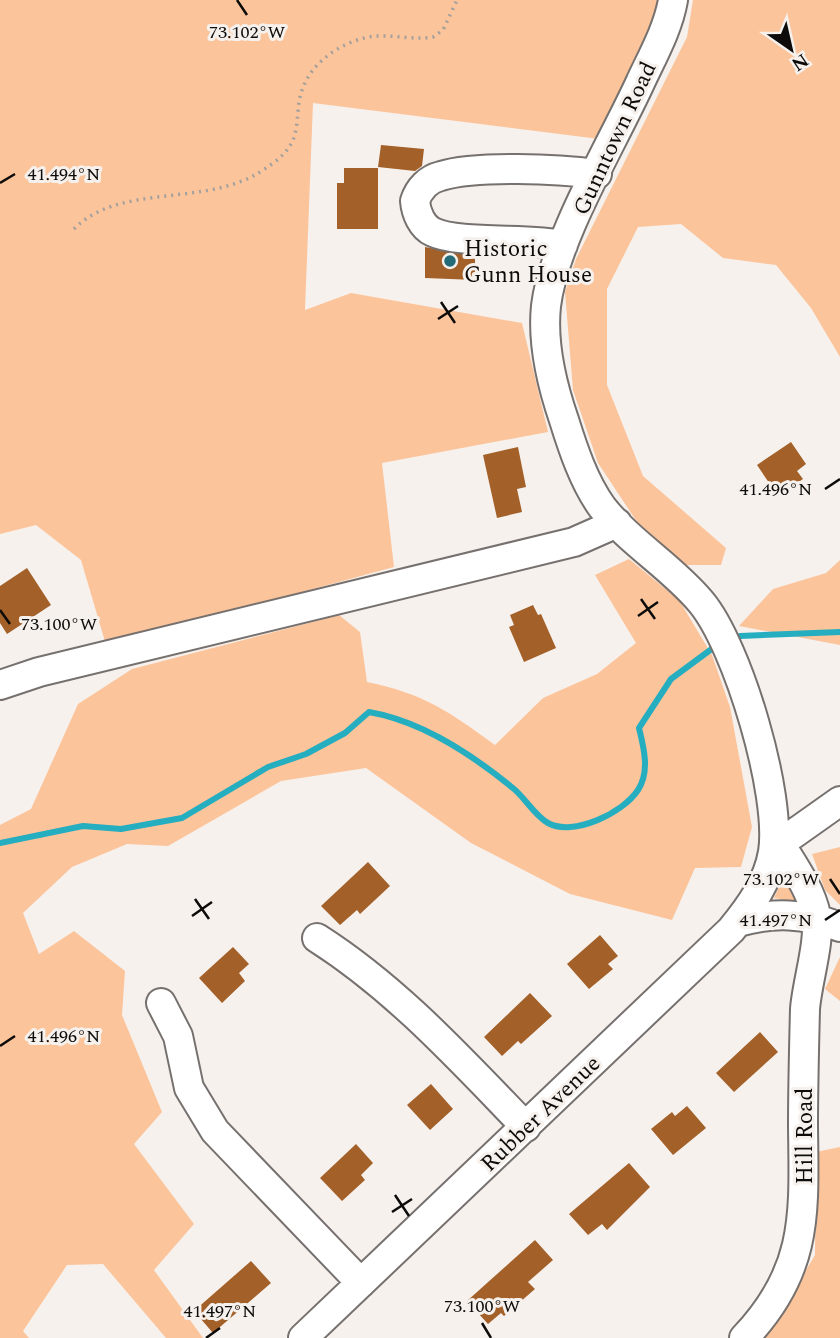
<svg xmlns="http://www.w3.org/2000/svg" width="840" height="1338" font-family="Spectral,serif">
<rect width="100%" height="100%" fill="#f6f1ed"/>
<!-- green -->
<path fill="#fcc49b" d="M 0,0 L 661,0 L 599,139 L 313,103 L 305,310 L 351,293 L 522,323 L 548,432 L 382,463 L 394,567 L 106,645 L 81,560 L 36,525 L 0,534 Z
M 693,0 L 840,0 L 840,357 L 811,308 L 776,265 L 723,258 L 681,224 L 638,227 L 607,289 L 607,385 L 643,476 L 726,548 L 721,565 L 685,565 L 637,522 L 598,463 L 573,390 L 565,292 L 576,259 L 687,37 Z
M 629,559 L 679,600 L 712,655 L 730,707 L 752,827 L 741,867 L 695,868 L 672,920 L 570,894 L 471,843 L 366,768 L 281,781 L 168,846 L 127,844 L 72,867 L 23,913 L 39,954 L 74,931 L 125,971 L 122,1015 L 162,1112 L 134,1144 L 194,1224 L 154,1270 L 203,1338 L 166,1338 L 103,1264 L 67,1265 L 23,1331 L 29,1338 L 0,1338 L 0,825 L 31,809 L 78,704 L 132,669 L 339,615 L 360,632 L 367,682 C 425,694 448,711 495,745 L 543,698 L 597,674 L 636,643 L 595,575 Z
M 840,560 L 840,645 L 739,626 L 773,589 L 826,573 Z
M 840,847 L 840,905 L 825,890 L 812,854 Z
M 781,882 L 791,883 L 797,902 L 774,898 Z
M 840,957 L 840,1001 L 825,989 Z
M 840,1147 L 840,1338 L 751,1338 L 796,1287 L 815,1255 L 816,1152 Z"/>
<g fill="none" stroke-linecap="round" stroke-linejoin="round">
<!-- stream -->
<path stroke="#25adc0" stroke-width="6" d="M 731,639 L 740,636 L 840,632
M 0,843 L 83,826 L 121,829 L 182,818 L 268,767 L 306,754 L 345,733 L 369,712 C 421,721 473,755 514,789 C 525,798 535,816 548,823 C 573,837 623,813 638,790 C 650,772 644,748 639,728 L 671,679 L 717,645"/>
</g>
<!-- building -->
<path fill="#a36028" d="M 381,145 L 424,149 L 422,166 L 415,171 L 378,167 Z
M 344,168 L 378,168 L 378,229 L 337,229 L 337,183 L 344,183 Z
M 425,247 L 475,256 L 475,280 L 425,278 Z
M 791,442 L 806,464 L 797,471 L 803,479 L 778,496 L 757,465 Z
M 518,447 L 526,487 L 517,489 L 522,512 L 497,518 L 483,455 Z
M 27,568 L 51,605 L 7,634 L 0,623 L 0,586 Z
M 533,605 L 538,615 L 541,614 L 556,648 L 524,662 L 509,627 L 514,625 L 510,615 Z
M 368,862 L 390,886 L 360,914 L 357,910 L 340,925 L 321,906 Z
M 600,935 L 618,956 L 608,964 L 613,969 L 589,989 L 567,964 Z
M 233,947 L 249,964 L 239,973 L 245,981 L 222,1003 L 199,978 Z
M 530,993 L 552,1016 L 521,1044 L 518,1041 L 502,1056 L 484,1037 Z
M 760,1032 L 778,1052 L 734,1092 L 716,1073 Z
M 431,1084 L 453,1109 L 430,1130 L 407,1105 Z
M 687,1106 L 706,1128 L 673,1155 L 651,1129 L 672,1112 L 675,1116 Z
M 356,1144 L 373,1163 L 361,1175 L 365,1180 L 342,1201 L 320,1178 Z
M 629,1163 L 650,1187 L 607,1230 L 602,1224 L 588,1235 L 569,1214 Z
M 535,1240 L 553,1260 L 528,1282 L 535,1289 L 504,1316 L 501,1313 L 488,1324 L 467,1301 Z
M 251,1261 L 271,1283 L 213,1333 L 194,1311 Z"/>
<g fill="none" stroke-linecap="round" stroke-linejoin="round">
<!-- minor casing -->
<g stroke="#76716e" stroke-width="32">
<path id="minor" d="M 563,245 C 530,238 457,244 433,232 C 422,227 416,213 415,201 C 419,189 428,179 441,176 C 476,165 559,169 597,174
M 0,685 L 39,672 L 574,542 L 617,523
M 738,922 C 774,912 804,913 840,927
M 317,938 C 397,989 461,1060 526,1127
M 161,1003 L 178,1036 L 189,1088 L 215,1131 L 361,1283
M 303,1338 L 731,930 C 750,907 768,882 773,852 C 782,795 738,646 701,602 C 672,567 630,543 602,507 C 584,482 573,449 564,420 C 552,385 542,344 546,306 C 554,240 611,146 640,83 C 652,57 668,29 673,0
M 744,1338 C 809,1270 804,1213 803,1126 C 803,1087 804,1048 805,1009 C 807,982 821,940 816,915 C 810,886 789,860 775,835 L 792,835 L 840,801"/>
</g>
<!-- path -->
<path stroke="#a3a09d" stroke-width="3.5" stroke-dasharray="2 5" stroke-linecap="butt" d="M 74,229 C 118,184 198,206 255,175 C 267,168 284,157 291,144 C 298,132 297,115 299,102 C 304,69 333,46 364,38 C 386,32 410,41 433,37 L 443,30 L 457,0"/>
<!-- minor -->
<use href="#minor" stroke="#fff" stroke-width="28"/>
</g>
<!-- ticks -->
<path fill="none" stroke="#0d0c0a" stroke-width="2.5" d="M 237,0 L 247,15M 0,183 L 15,174M 441,302 L 455,323M 438,319 L 458,306M 825,489 L 840,479M 641,599 L 655,619M 0,610 L 10,624M 638,616 L 658,602M 830,879 L 840,894M 195,899 L 209,919M 192,916 L 212,902M 825,920 L 840,910M 0,1046 L 15,1036M 395,1195 L 409,1216M 392,1212 L 412,1199M 482,1323 L 491,1338M 206,1338 L 220,1328"/>
<!-- markers -->
<circle fill="#236c77" stroke="#f6f1ed" stroke-width="2.5" cx="450" cy="261" r="7"/>
<g text-anchor="middle" stroke-width="6" stroke-linejoin="round" paint-order="stroke">
<!-- street labels -->
<g font-size="23" fill="#0d0c0a" stroke="#f6f1ed">
<text transform="translate(614 138) rotate(-65)" y="8">Gunntown Road</text>
<text transform="translate(540 1113) rotate(-44)" y="8">Rubber Avenue</text>
<text transform="translate(804 1136) rotate(-90)" y="8">Hill Road</text>
</g>
<!-- poi labels -->
<g font-size="23" fill="#0d0c0a" stroke="#f6f1ed" text-anchor="start">
<text x="464" y="256">Historic<tspan x="464" dy="26">Gunn House</tspan></text>
</g>
</g>
<g font-size="18" text-anchor="middle" fill="#0d0c0a" stroke="#f6f1ed" stroke-width="6" stroke-linejoin="round" paint-order="stroke">
<text x="247" y="38">73.102°W</text>
<text x="64" y="180">41.494°N</text>
<text x="776" y="495">41.496°N</text>
<text x="59" y="630">73.100°W</text>
<text x="781" y="885">73.102°W</text>
<text x="776" y="926">41.497°N</text>
<text x="64" y="1042">41.496°N</text>
<text x="482" y="1312">73.100°W</text>
<text x="220" y="1317">41.497°N</text>
</g>
<!-- north arrow -->
<g transform="translate(791 49) rotate(146)" stroke="#f6f1ed" stroke-width="5" paint-order="stroke">
<path d="M0-5L12 26L0 18L-12 26Z" fill="#0d0c0a"/>
<text y="-10" font-size="19" font-weight="bold" text-anchor="middle" fill="#0d0c0a">N</text>
</g>
</svg>
